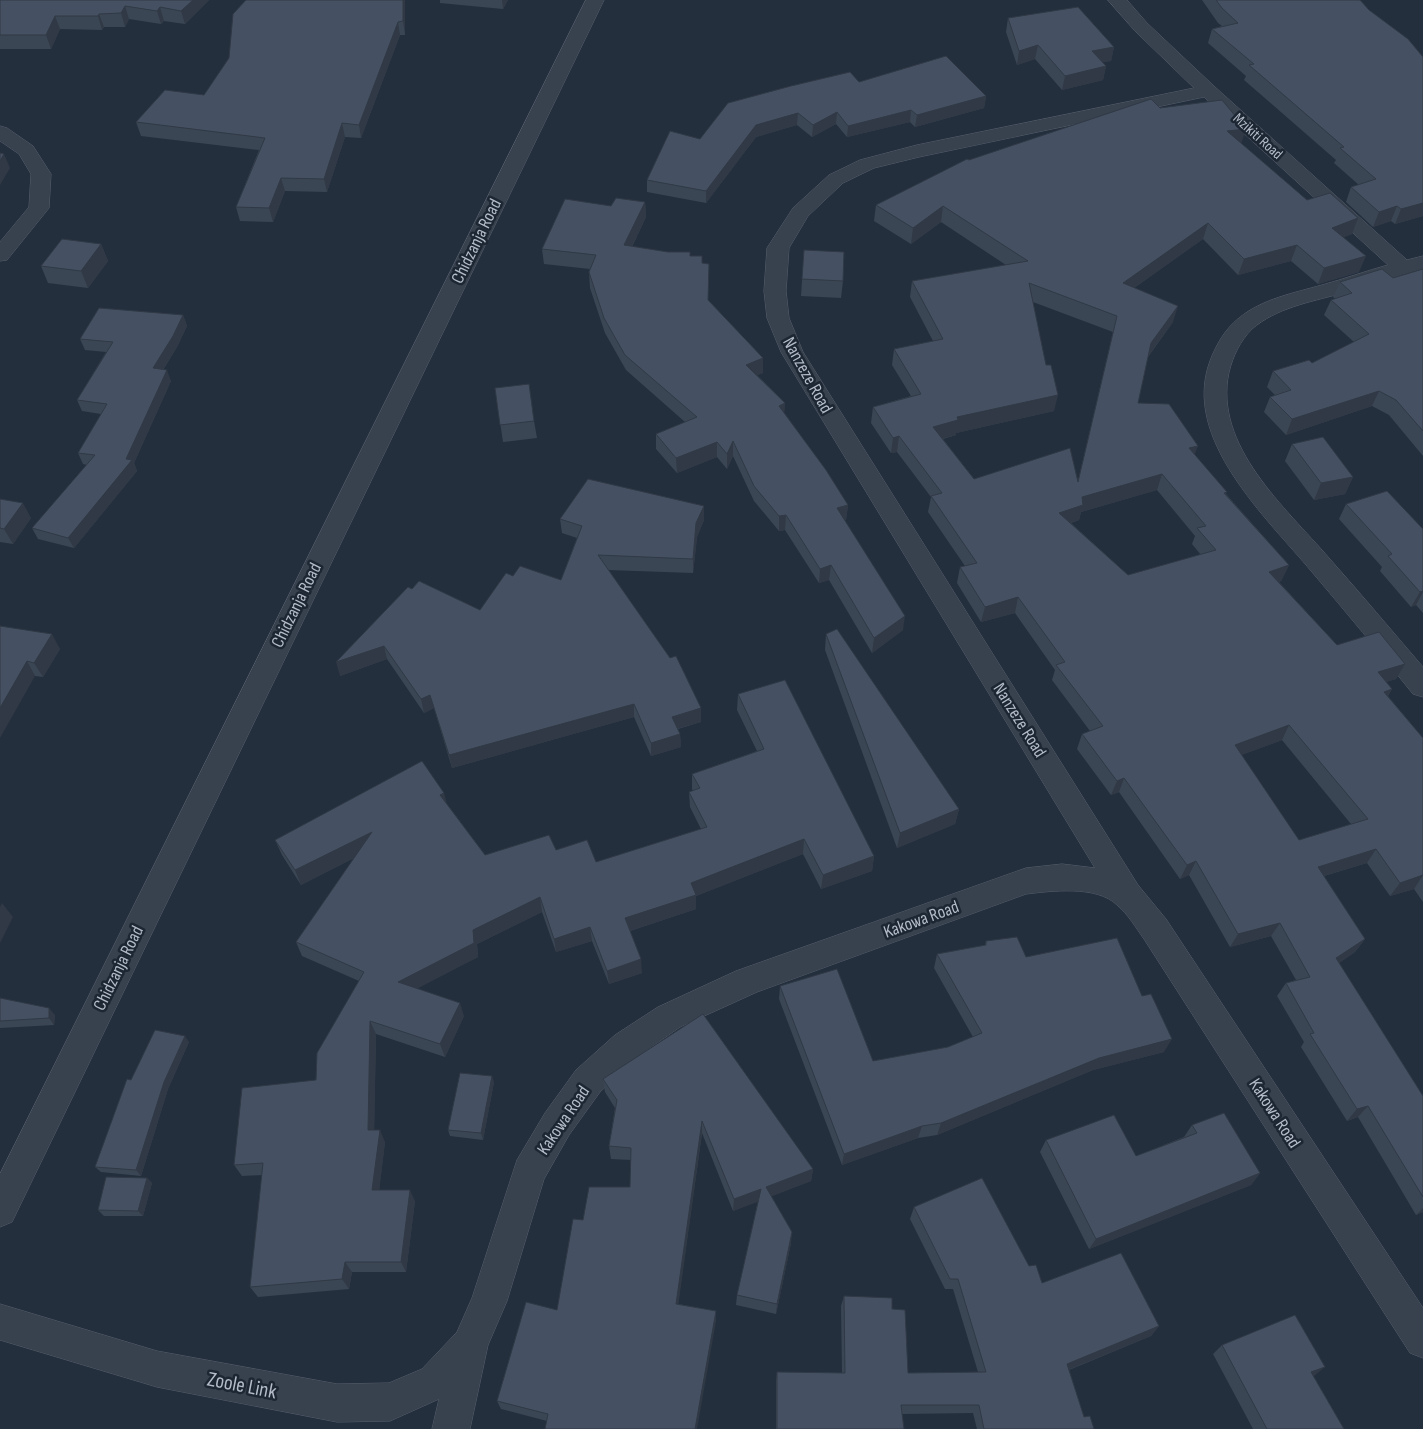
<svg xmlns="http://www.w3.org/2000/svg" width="1423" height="1429" font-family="'Sofia Sans Condensed',sans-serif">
<rect width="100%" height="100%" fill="#242f3e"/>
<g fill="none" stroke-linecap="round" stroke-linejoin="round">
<!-- minor casing -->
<g stroke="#565f6c" stroke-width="1">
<path id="minor" d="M 586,0 L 604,0 L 12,1222 L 0,1227 L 0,1174 Z
M 1108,0 L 1127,0 L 1147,23 L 1215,87 L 1407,260 L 1423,256 L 1423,270 C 1395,276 1367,286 1339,294 C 1310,302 1276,308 1252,329 C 1240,341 1233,356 1229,372 C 1213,446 1286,508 1329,558 C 1361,594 1392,631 1423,667 L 1423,697 L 1413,694 C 1380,653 1346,612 1312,572 C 1267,518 1181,439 1210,361 C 1216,345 1225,329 1239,318 C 1262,299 1294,293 1322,285 C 1344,279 1366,271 1388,265 L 1204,97 L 919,157 L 874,168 L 843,183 L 808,216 L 789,248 L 786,291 L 789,318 L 803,352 L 1138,885 L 1166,919 L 1423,1308 L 1423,1358 L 1410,1353 L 1144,939 C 1136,928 1128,914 1117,905 C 1097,885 1051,891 1026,894 L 757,992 L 680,1027 L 637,1057 L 600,1092 L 569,1135 L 544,1179 L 507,1301 L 488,1345 L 470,1429 L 432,1429 L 439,1399 L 390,1421 L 337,1422 L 157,1387 L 0,1340 L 0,1304 L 157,1351 L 337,1384 L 389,1383 L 422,1369 L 457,1332 L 472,1298 L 517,1160 L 545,1113 L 576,1070 L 615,1035 L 658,1007 L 736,971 L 1026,868 L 1062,864 L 1095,868 L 781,352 L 767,318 L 764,291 L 767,248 L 793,208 L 829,175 L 860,160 L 917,145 L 1194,88 L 1135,31 Z
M 0,126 L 7,128 L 33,146 L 51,174 L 49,208 L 7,260 L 0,261 L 0,242 L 29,207 L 31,174 L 19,154 L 0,141 Z"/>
</g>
<!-- minor -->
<use href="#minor" fill="#38414e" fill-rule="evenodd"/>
</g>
<!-- wall -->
<path fill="#3b4654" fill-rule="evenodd" d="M 0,0 L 209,0 L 185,24 L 164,21 L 161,24 L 129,19 L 125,27 L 104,27 L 102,30 L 60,29 L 51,49 L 0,49 Z
M 405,0 L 405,35 L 400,35 L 361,138 L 345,137 L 327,192 L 285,191 L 273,222 L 240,221 L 236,207 L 259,150 L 141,136 L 136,122 L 204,95 Z
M 440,0 L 508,0 L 503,9 L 440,3 Z
M 1202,0 L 1360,0 L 1369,10 L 1423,57 L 1423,216 L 1395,224 L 1391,221 L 1373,227 L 1346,202 L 1351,187 L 1359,185 L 1334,163 L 1336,160 L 1244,80 L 1246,76 L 1208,43 L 1212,29 L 1222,26 L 1218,23 Z
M 1008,18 L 1114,47 L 1111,61 L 1102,62 L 1106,66 L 1103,80 L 1062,90 L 1035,59 L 1017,65 L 1006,32 Z
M 859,82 L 986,96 L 984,108 L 915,127 L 910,122 L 847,137 L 836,124 L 812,137 L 797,125 L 756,137 L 706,203 L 647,192 L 647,180 L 700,139 Z
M 1160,108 L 1241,144 L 1307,200 L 1358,218 L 1352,234 L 1344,237 L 1359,272 L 1318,284 L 1291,261 L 1238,275 L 1203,239 L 1134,288 L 1173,322 L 1148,357 L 1138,403 L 1195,455 L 1226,494 L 1289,565 L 1281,581 L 1279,582 L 1337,645 L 1405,664 L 1396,679 L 1386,682 L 1392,689 L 1388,696 L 1423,738 L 1423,902 L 1414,889 L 1390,896 L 1367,863 L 1324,876 L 1365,939 L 1355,952 L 1339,963 L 1423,1096 L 1423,1212 L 1416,1215 L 1358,1117 L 1347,1121 L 1301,1047 L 1304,1042 L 1277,996 L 1286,983 L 1296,980 L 1271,936 L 1230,947 L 1189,875 L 1180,879 L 1119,792 L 1111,795 L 1077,749 L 1082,734 L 1090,731 L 1052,680 L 1055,670 L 1015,613 L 981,622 L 957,583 L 960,567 L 965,566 L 928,512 L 931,497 L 897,452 L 891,453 L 871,423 L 873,407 L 911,396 L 892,365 L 894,349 L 933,341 L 910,297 L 912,281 L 1006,265 L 941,222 L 911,244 L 874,221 L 876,205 L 969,160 ZM 1033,302 L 1113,332 L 1078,481 L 974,479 L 943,439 L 956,435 L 956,433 L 1054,411 ZM 1157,490 L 1195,536 L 1192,544 L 1201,555 L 1128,575 L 1071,523 L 1079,520 L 1081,512 ZM 1282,740 L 1351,824 L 1299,840 L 1241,755 Z
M 645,202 L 646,217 L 632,247 L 690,256 L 702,263 L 708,300 L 763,358 L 763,373 L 757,375 L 785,403 L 784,413 L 848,505 L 846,520 L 844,520 L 903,630 L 872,653 L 829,580 L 819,583 L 785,530 L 779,531 L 754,501 L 733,456 L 727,469 L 717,457 L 677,473 L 656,449 L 656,434 L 685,422 L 626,370 L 605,333 L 590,288 L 589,272 L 590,269 L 544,264 L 542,249 L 611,206 Z
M 101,244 L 108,261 L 88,288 L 48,283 L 41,266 Z
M 804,250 L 843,281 L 841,298 L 801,296 Z
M 1423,269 L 1423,456 L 1389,415 L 1372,406 L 1286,435 L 1264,412 L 1270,397 L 1275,395 L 1267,387 L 1273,371 L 1312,363 L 1354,342 L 1324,315 L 1331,300 L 1335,299 L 1333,297 L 1340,282 L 1393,278 Z
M 183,315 L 187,326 L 177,347 L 163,370 L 171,381 L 134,463 L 137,471 L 74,548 L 38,539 L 32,528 L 87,465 L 83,464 L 78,453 L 101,414 L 82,411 L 77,400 L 106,352 L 85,350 L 80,339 Z
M 495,388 L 534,421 L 537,438 L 503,442 Z
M 1292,444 L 1353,477 L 1345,494 L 1314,500 L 1285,461 Z
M 0,499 L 31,518 L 13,544 L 0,542 Z
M 1346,504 L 1423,529 L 1423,613 L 1416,605 L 1411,607 L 1380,571 L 1382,567 L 1339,519 Z
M 560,519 L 704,520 L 697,537 L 693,573 L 608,570 L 701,722 L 678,729 L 680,734 L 681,747 L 651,756 L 634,717 L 452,768 L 434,708 L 424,713 L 387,659 L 340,676 L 412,589 L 480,610 L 513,576 L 561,580 L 577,538 L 562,533 Z
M 0,626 L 60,649 L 43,677 L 35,676 Z
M 826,634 L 959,809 L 955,824 L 897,848 L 825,650 Z
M 738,694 L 874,856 L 872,871 L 821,889 L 803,854 L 696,896 L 696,909 L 630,931 L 642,973 L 609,984 L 592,941 L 556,952 L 542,912 L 477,944 L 478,957 L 417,988 L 464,1016 L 445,1057 L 376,1034 L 374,1130 L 385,1142 L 379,1190 L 415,1201 L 406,1272 L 352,1272 L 349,1289 L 258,1297 L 250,1287 L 262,1175 L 242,1176 L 234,1165 L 316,1080 L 359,981 L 302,956 L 296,942 L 354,858 L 301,885 L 282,855 L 275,840 L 447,804 L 485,855 L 556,850 L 596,862 L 701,829 L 690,807 L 689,792 L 693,791 L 692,789 L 692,774 L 757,751 L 737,710 Z
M 986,941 L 1026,957 L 1164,1052 L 1093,1070 L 937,1135 L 918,1138 L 842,1165 L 779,999 L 780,986 L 873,1061 L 948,1047 L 973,1037 L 934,968 L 937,954 L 985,945 Z
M 0,998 L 55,1015 L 54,1025 L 0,1028 Z
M 189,1042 L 168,1089 L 141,1176 L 101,1172 L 95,1167 L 131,1080 Z
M 603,1079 L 813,1169 L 811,1181 L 771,1196 L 791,1243 L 776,1314 L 736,1305 L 737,1295 L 758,1201 L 733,1211 L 702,1133 L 678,1304 L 716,1311 L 716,1321 L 547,1421 L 501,1409 L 497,1401 L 557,1310 L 583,1220 L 630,1187 L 631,1160 L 611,1159 L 609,1146 L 615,1108 L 605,1092 Z
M 494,1082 L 483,1140 L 450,1136 L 448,1130 Z
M 1192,1125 L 1260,1173 L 1251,1185 L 1089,1249 L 1040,1152 L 1046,1140 L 1136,1156 L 1184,1137 Z
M 147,1178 L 152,1183 L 143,1216 L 104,1216 L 98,1210 Z
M 914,1207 L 1029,1266 L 1042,1283 L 1159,1326 L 1151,1336 L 1069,1370 L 1084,1417 L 1094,1429 L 977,1429 L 973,1413 L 902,1414 L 904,1429 L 776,1429 L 776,1381 L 777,1372 L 842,1373 L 841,1306 L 844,1296 L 892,1309 L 908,1373 L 978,1372 L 953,1289 L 945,1289 L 910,1219 Z
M 1222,1345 L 1313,1376 L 1344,1429 L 1253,1429 L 1213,1354 Z"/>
<!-- shaded-wall -->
<path fill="#303945" d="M 193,0 L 209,0 L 185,24 L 181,11 Z
M 403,0 L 405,0 L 405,35 L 403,21 Z
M 502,0 L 508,0 L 503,9 Z
M 125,6 L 129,19 L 125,27 L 121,13 Z
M 160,7 L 164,21 L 161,24 L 157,11 Z
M 99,14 L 104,27 L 102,30 L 98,16 Z
M 55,16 L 60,29 L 51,49 L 46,35 Z
M 398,22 L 400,35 L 361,138 L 359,125 Z
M 1038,45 L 1035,59 L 1017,65 L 1019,51 Z
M 1114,47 L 1111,61 L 1089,65 L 1092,51 Z
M 1106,66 L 1103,80 L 1062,90 L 1065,76 Z
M 986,96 L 984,108 L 915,127 L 917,115 Z
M 911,110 L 910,122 L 847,137 L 848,126 Z
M 837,112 L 836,124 L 812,137 L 813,125 Z
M 798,113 L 797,125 L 756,137 L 706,203 L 706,191 L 756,125 Z
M 342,123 L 345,137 L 327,192 L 324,179 Z
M 1246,129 L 1241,144 L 1227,131 Z
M 4,154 L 10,168 L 0,185 L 0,161 Z
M 281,178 L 285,191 L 273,222 L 269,208 Z
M 645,202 L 646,217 L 625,261 L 624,245 Z
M 1423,203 L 1423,216 L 1395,224 L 1401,209 Z
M 943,206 L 941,222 L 911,244 L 913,228 Z
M 1397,206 L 1391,221 L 1373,227 L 1379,212 Z
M 1358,218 L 1352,234 L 1326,244 L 1332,228 Z
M 1208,223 L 1203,239 L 1118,299 L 1123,283 Z
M 101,244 L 108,261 L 88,288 L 81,271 Z
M 1297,245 L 1291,261 L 1238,275 L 1244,259 Z
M 1366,256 L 1359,272 L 1318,284 L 1324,268 Z
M 1178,306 L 1173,322 L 1146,359 L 1151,343 Z
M 183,315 L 187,326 L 177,347 L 157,379 L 153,368 Z
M 763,358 L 763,373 L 746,380 L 746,365 Z
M 167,370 L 171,381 L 134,463 L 137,471 L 74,548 L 68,538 L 126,459 Z
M 1379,391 L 1372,406 L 1286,435 L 1292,419 Z
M 1058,395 L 1054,411 L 956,433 L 956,435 L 930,442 L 933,427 L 957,417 Z
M 785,403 L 784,418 L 779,406 Z
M 899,436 L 897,452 L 891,453 L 893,438 Z
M 733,441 L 733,456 L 727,469 L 727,454 Z
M 717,442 L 717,457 L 677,473 L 676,458 Z
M 1198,446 L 1192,461 L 1189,448 Z
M 1162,474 L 1157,490 L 1081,512 L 1079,520 L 1055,528 L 1059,513 L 1082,497 Z
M 1353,477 L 1345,494 L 1314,500 L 1321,483 Z
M 23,503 L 31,518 L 13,544 L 4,529 Z
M 848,505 L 846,520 L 835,523 L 837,508 Z
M 704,506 L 704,520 L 697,537 L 693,573 L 693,559 L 696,523 Z
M 786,515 L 785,530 L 779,531 L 779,516 Z
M 831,565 L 829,580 L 819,583 L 820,569 Z
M 1289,565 L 1281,581 L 1263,587 L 1269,572 Z
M 1423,591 L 1423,592 L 1416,605 L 1411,607 L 1420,592 Z
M 1018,597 L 1015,613 L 981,622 L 985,607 Z
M 905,616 L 903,630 L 872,653 L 874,638 Z
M 52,634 L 60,649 L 43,677 L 34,663 Z
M 384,646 L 387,659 L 340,676 L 336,662 Z
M 27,661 L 35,676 L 0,738 L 0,708 Z
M 1405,664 L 1396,679 L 1370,687 L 1378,672 Z
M 1392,689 L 1383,704 L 1384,692 Z
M 430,695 L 434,708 L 424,713 L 421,699 Z
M 634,704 L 634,717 L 452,768 L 449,755 Z
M 701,708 L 701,722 L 672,730 L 672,717 Z
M 1289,725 L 1282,740 L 1228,760 L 1235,745 Z
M 680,734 L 681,747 L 651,756 L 651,743 Z
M 1124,778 L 1119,792 L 1111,795 L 1117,781 Z
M 444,793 L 448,808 L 440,795 Z
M 959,809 L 955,824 L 897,848 L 900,833 Z
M 372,832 L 377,846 L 301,885 L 295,870 Z
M 804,839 L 803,854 L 696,896 L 696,909 L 626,932 L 625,918 L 691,883 Z
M 1376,849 L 1367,863 L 1309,880 L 1318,867 Z
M 874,856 L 872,871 L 821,889 L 823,875 Z
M 1196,861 L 1189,875 L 1180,879 L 1187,865 Z
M 1423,875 L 1414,889 L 1390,896 L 1400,883 Z
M 540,897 L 542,912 L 477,944 L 478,957 L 403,996 L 398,982 L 473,930 Z
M 2,903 L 13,917 L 0,943 L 0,907 Z
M 1280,923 L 1271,936 L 1230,947 L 1238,934 Z
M 590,927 L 592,941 L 556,952 L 554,939 Z
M 1365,939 L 1355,952 L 1327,971 L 1336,958 Z
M 641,959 L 642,973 L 609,984 L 607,971 Z
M 460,1003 L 464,1016 L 445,1057 L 440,1044 Z
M 49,1008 L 55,1015 L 54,1025 L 49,1018 Z
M 370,1021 L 376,1034 L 374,1142 L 368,1130 Z
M 185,1036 L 189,1042 L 168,1089 L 141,1176 L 136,1170 L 164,1082 Z
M 1172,1039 L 1164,1052 L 1093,1070 L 937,1135 L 941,1123 L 1099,1058 Z
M 492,1076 L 494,1082 L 483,1140 L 481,1133 Z
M 1368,1106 L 1358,1117 L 1347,1121 L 1357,1109 Z
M 702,1121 L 702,1133 L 677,1314 L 676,1304 Z
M 922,1126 L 918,1138 L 842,1165 L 844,1154 Z
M 380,1130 L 385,1142 L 378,1201 L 372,1190 Z
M 813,1169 L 811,1181 L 765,1199 L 766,1187 Z
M 1260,1173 L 1251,1185 L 1089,1249 L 1096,1239 Z
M 147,1178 L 152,1183 L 143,1216 L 138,1211 Z
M 761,1189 L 760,1201 L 733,1211 L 734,1199 Z
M 410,1190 L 415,1201 L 406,1272 L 401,1262 Z
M 1423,1208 L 1423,1212 L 1416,1215 Z
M 792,1232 L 791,1243 L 776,1314 L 777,1304 Z
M 345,1262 L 352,1272 L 349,1289 L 342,1279 Z
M 716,1311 L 716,1321 L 697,1429 L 695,1429 Z
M 1159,1326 L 1151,1336 L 1060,1373 L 1067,1364 Z
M 1325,1367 L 1314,1376 L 1300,1381 L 1311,1372 Z"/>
<!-- building -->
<path fill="#455162" stroke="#303945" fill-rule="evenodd" d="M 0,0 L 193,0 L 181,11 L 160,7 L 157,11 L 125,6 L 121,13 L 99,14 L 98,16 L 55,16 L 46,35 L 0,35 Z
M 246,0 L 403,0 L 403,21 L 398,22 L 359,125 L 342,123 L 324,179 L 281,178 L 269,208 L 236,207 L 265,138 L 136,122 L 165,90 L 204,95 L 229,58 L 233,14 Z
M 1216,0 L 1360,0 L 1369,10 L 1408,39 L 1423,57 L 1423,203 L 1401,209 L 1397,206 L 1379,212 L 1351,187 L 1376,179 L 1340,148 L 1344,147 L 1249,65 L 1254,64 L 1212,29 L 1238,23 L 1222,8 Z
M 1078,7 L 1114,47 L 1092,51 L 1106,66 L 1065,76 L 1038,45 L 1019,51 L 1008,18 Z
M 946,56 L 986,96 L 917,115 L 911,110 L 848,126 L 837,112 L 813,125 L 798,113 L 756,125 L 706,191 L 647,180 L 670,131 L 700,139 L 728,103 L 791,86 L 850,72 L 859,82 Z
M 1151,99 L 1160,108 L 1222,100 L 1246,129 L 1227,131 L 1307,200 L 1330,193 L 1358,218 L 1332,228 L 1366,256 L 1324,268 L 1297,245 L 1244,259 L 1208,223 L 1123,283 L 1178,306 L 1151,343 L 1138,403 L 1169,404 L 1198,446 L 1189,448 L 1227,492 L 1224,493 L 1289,565 L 1269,572 L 1337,645 L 1379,632 L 1405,664 L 1378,672 L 1392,689 L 1384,692 L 1423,738 L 1423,875 L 1400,883 L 1376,849 L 1318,867 L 1365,939 L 1336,958 L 1423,1096 L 1423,1197 L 1368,1106 L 1357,1109 L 1310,1034 L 1314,1033 L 1286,983 L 1310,977 L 1280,923 L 1238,934 L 1196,861 L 1187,865 L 1124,778 L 1117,781 L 1082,734 L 1103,726 L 1056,665 L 1065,662 L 1018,597 L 985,607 L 960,567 L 977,563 L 931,496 L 942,493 L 899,436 L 893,438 L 873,407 L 921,394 L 894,349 L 943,339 L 912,281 L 1028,261 L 943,206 L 913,228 L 876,205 L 967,159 L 969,160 ZM 1029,283 L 1117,316 L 1078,482 L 1070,448 L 974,479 L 933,427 L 958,420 L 957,417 L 1058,395 L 1051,365 L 1046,365 ZM 1162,474 L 1206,526 L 1197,528 L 1216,550 L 1128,575 L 1059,513 L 1083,505 L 1082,497 ZM 1289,725 L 1368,819 L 1299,840 L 1235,745 Z
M 0,153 L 4,154 L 0,161 Z
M 616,198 L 645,202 L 624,245 L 668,252 L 690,252 L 690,256 L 702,256 L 702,263 L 709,264 L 708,300 L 763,358 L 746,365 L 785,403 L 779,406 L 826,470 L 848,505 L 837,508 L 905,616 L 874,638 L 831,565 L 820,569 L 786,515 L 779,516 L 754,486 L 733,441 L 727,454 L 717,442 L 676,458 L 656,434 L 697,417 L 625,355 L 604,318 L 589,272 L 596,255 L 542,249 L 565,199 L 611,206 Z
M 62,239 L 101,244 L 81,271 L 41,266 Z
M 804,250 L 844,252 L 843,281 L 802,279 Z
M 1382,269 L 1393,278 L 1423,269 L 1423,431 L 1396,400 L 1379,391 L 1292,419 L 1270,397 L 1291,390 L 1273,371 L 1309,360 L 1312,363 L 1369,334 L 1331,300 L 1352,293 L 1340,282 Z
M 99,308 L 183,315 L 173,336 L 153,368 L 167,370 L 126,459 L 132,460 L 68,538 L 32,528 L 95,455 L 78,453 L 107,404 L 77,400 L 113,342 L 80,339 Z
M 529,384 L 534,421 L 500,425 L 495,388 Z
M 1323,437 L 1353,477 L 1321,483 L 1292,444 Z
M 588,479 L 704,506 L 696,523 L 693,559 L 598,555 L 670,658 L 676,656 L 701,708 L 672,717 L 680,734 L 651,743 L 634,704 L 449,755 L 430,695 L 421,699 L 384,646 L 336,662 L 408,587 L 412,589 L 419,581 L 480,610 L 506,573 L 513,576 L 520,566 L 561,580 L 582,526 L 560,519 Z
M 1387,491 L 1423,529 L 1423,591 L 1420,592 L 1388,556 L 1392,554 L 1346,504 Z
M 0,499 L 23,503 L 4,529 L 0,528 Z
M 0,626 L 52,634 L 34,663 L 27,661 L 0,708 Z
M 837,629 L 959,809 L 900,833 L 826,634 Z
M 785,680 L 874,856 L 823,875 L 804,839 L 691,883 L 696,895 L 625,918 L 641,959 L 607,971 L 590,927 L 554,939 L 540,897 L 473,930 L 474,943 L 398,982 L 460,1003 L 440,1044 L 370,1021 L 368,1130 L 380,1130 L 372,1190 L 410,1190 L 401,1262 L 345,1262 L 342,1279 L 250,1287 L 263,1163 L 234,1165 L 242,1088 L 316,1080 L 317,1053 L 364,972 L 296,942 L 372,832 L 295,870 L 275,840 L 422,761 L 444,793 L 440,795 L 485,855 L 549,835 L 556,850 L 587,840 L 596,862 L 707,827 L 689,792 L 700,788 L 692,774 L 764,749 L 738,694 Z
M 1017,937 L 1026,957 L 1117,938 L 1142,996 L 1151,994 L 1172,1039 L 1099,1058 L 941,1123 L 922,1126 L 844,1154 L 780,986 L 837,969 L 873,1061 L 948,1047 L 982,1033 L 937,954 L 986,945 L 986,941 Z
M 0,998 L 49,1008 L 49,1018 L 0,1021 Z
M 703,1014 L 813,1169 L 766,1187 L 792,1232 L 777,1304 L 737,1295 L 761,1189 L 734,1199 L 702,1121 L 676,1304 L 716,1311 L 695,1429 L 545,1429 L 548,1414 L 497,1401 L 526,1302 L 557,1310 L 573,1219 L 583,1220 L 589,1187 L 630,1187 L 631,1148 L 609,1146 L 617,1100 L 603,1079 Z
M 155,1030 L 185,1036 L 164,1082 L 136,1170 L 95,1167 L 127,1079 L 131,1080 Z
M 460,1073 L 492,1076 L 481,1133 L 448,1130 Z
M 1224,1113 L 1260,1173 L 1096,1239 L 1046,1140 L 1114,1115 L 1136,1156 L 1197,1133 L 1192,1125 Z
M 106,1177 L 147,1178 L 138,1211 L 98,1210 Z
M 982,1178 L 1029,1266 L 1036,1265 L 1042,1283 L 1121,1253 L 1159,1326 L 1067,1364 L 1084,1417 L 1090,1416 L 1094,1429 L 984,1429 L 979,1405 L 901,1405 L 904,1429 L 777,1429 L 777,1372 L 845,1373 L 844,1296 L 892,1298 L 892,1309 L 905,1310 L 908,1373 L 986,1372 L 958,1279 L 950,1279 L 914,1207 Z
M 1295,1315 L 1325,1367 L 1311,1372 L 1344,1429 L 1267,1429 L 1222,1345 Z"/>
<g text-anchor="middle" stroke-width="5" stroke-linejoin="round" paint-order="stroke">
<!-- far-street labels -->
<g font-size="15" fill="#b4bcc9" stroke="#1d2633">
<text transform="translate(1258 136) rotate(42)" y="5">Mzikiti Road</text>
</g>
<!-- street labels -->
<g font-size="18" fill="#b4bcc9" stroke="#1d2633">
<text transform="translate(476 241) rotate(-64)" y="6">Chidzanja Road</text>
<text transform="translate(808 375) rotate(61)" y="6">Nanzeze Road</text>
<text transform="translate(296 605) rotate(-64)" y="6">Chidzanja Road</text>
<text transform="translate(1020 720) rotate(58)" y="6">Nanzeze Road</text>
<text transform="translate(921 919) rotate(-20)" y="6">Kakowa Road</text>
<text transform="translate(118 968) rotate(-64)" y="6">Chidzanja Road</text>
<text transform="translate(1275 1113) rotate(57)" y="6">Kakowa Road</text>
<text transform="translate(563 1120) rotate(-56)" y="6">Kakowa Road</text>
</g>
<!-- near-street labels -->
<g font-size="21" fill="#b4bcc9" stroke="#1d2633">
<text transform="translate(242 1385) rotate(11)" y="7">Zoole Link</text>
</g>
</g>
</svg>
